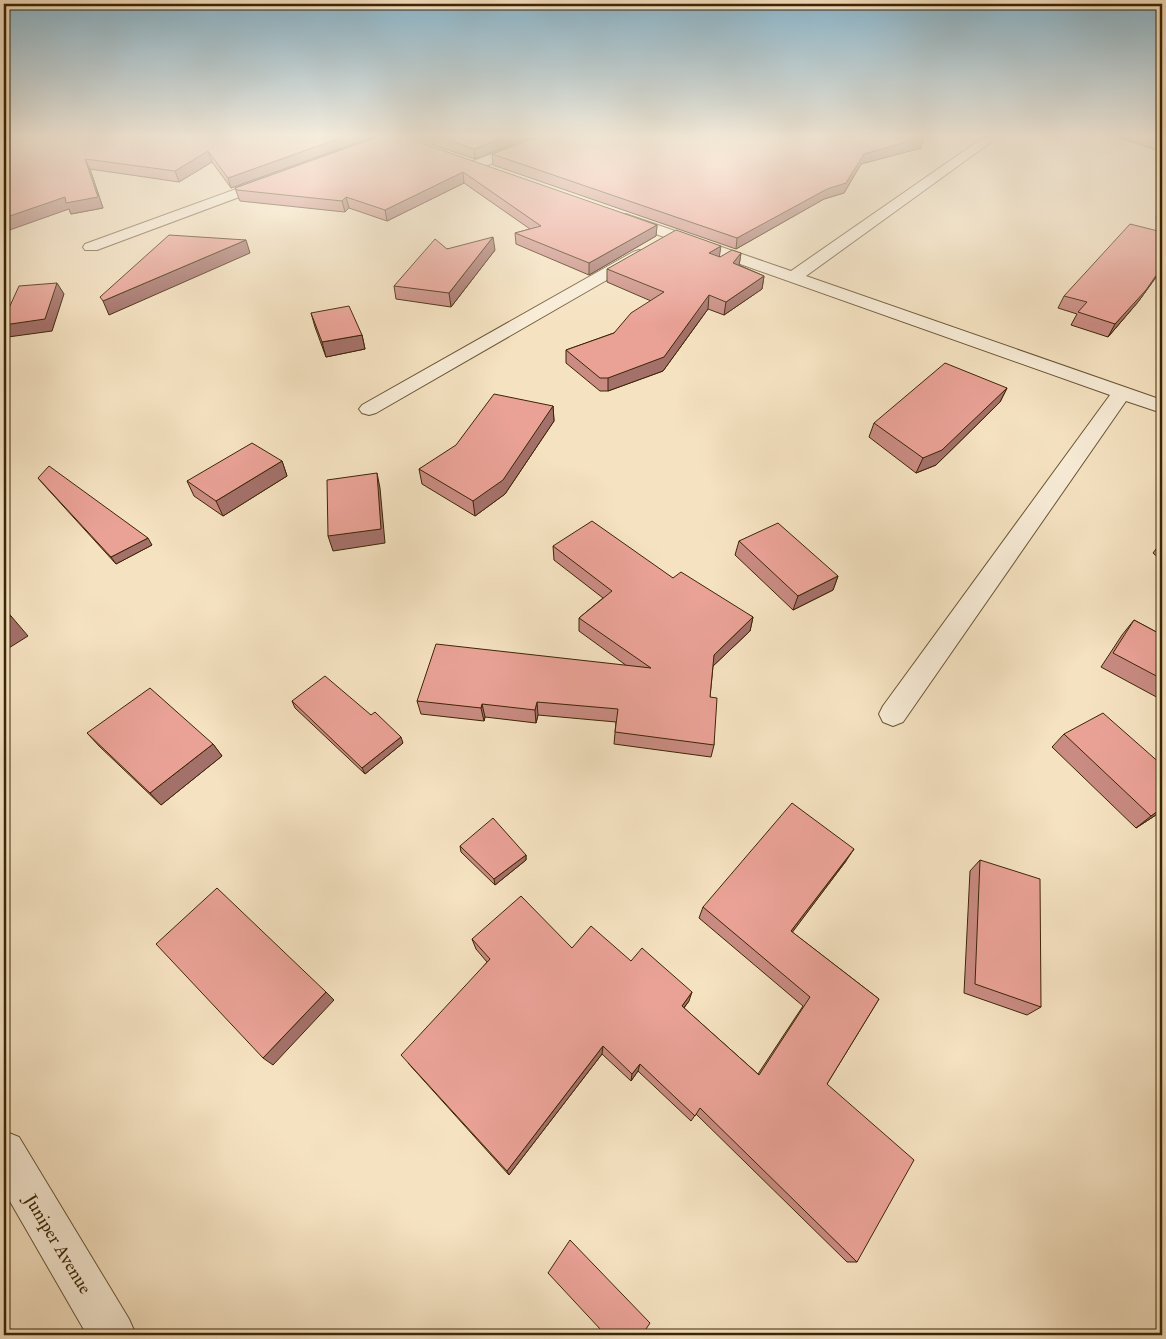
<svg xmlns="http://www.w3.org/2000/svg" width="1166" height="1339" font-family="'IM FELL Great Primer',serif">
<rect width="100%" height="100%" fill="#f5e2c1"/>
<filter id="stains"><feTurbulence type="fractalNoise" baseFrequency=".004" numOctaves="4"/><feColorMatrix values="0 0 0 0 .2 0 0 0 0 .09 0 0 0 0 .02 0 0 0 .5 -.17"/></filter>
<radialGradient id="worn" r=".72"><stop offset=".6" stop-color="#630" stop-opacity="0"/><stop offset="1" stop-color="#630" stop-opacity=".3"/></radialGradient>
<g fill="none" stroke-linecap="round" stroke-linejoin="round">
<!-- street casing -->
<g stroke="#6a5533" stroke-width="2">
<path id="street" d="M 536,137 L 552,137 L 550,140 L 481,168 L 471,168 L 469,165 L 471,162 Z
M 984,137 L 998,137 L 806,276 L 1162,400 L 1162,413 L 1126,401 L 903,722 L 893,726 L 883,722 L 879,714 L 883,706 L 1110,395 L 616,220 L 614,217 L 616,214 L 626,214 L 791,271 Z
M 272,176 L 279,180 L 277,183 L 97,250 L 85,250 L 83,247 L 85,244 Z
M 639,250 L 645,252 L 647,255 L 645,258 L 376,413 L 369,415 L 362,413 L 359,409 L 362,405 L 633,252 Z
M 4,1131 L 19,1137 L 129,1319 L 136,1335 L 87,1335 L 4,1191 Z"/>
</g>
<!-- street -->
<use href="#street" fill="#f8ecd7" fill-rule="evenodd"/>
</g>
<!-- wall -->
<path fill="#c98b82" stroke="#3b2604" d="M 4,137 L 373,137 L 231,188 L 212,162 L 179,182 L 90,169 L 103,208 L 71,214 L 69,209 Z
M 377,137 L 657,225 L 656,236 L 589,275 L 516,244 L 515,233 L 530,229 L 464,183 L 387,221 L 349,208 L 345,212 L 240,201 L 239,199 L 235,188 Z
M 410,137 L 531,137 L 475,159 Z
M 1118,137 L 1162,137 L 1162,152 Z
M 921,148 L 861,164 L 844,193 L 824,199 L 736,249 L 493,165 L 492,154 Z
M 1162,206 L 1162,269 L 1138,302 L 1108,337 L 1071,325 L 1077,314 L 1058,308 L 1064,296 L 1160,232 L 1156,217 Z
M 447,249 L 495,250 L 451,307 L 396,299 L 394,286 Z
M 741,253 L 739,265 L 764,276 L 762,289 L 724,315 L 708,309 L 663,371 L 608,391 L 600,391 L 566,363 L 566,350 L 614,333 L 651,301 L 607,282 L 607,269 L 720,257 Z
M 311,313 L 362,335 L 365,349 L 326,357 L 315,327 Z
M 1007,388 L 1000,402 L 936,465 L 916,473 L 869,437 L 874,423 Z
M 553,406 L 554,421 L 505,494 L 475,516 L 422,484 L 419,469 Z
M 282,461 L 287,476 L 223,516 L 194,496 L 187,481 Z
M 38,478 L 152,545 L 116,564 L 44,485 Z
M 739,541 L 838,576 L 833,590 L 793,610 L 735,555 Z
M 1162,541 L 1162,561 L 1153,553 Z
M 553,546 L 673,578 L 753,617 L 750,631 L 713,666 L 710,697 L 714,745 L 711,757 L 614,744 L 616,722 L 538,715 L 536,723 L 485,717 L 484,721 L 421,714 L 417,701 L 627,666 L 579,631 L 579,618 L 603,598 L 554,560 Z
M 1134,620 L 1162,635 L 1162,700 L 1101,667 L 1122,635 Z
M 292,701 L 371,715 L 403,743 L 365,774 L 295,708 Z
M 87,733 L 213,744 L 222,756 L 161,805 L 99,746 Z
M 1064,734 L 1162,811 L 1136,828 L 1052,747 Z
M 460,846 L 526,855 L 526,860 L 495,885 L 461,852 Z
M 980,860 L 1041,1007 L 1027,1015 L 964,993 L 970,871 Z
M 846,861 L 792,932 L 879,999 L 827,1084 L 857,1262 L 847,1262 L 696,1114 L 691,1121 L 638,1071 L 631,1081 L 602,1054 L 509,1175 L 408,1063 L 487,962 L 476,949 L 472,939 L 572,948 L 631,961 L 689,1001 L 684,1008 L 758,1074 L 803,1006 L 699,918 L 703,907 Z"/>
<!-- shaded-wall -->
<path fill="#a4716a" stroke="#3b2604" d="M 343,137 L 373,137 L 231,188 L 228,178 Z
M 505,137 L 531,137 L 475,159 L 474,149 Z
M 924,137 L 921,148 L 861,164 L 844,193 L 824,199 L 736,249 L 737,238 L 864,154 Z
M 208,151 L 212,162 L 179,182 L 175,171 Z
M 85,159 L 90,169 L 103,208 L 71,214 L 69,209 L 4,232 L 4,218 Z
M 463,172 L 464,183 L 387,221 L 385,210 Z
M 346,197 L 349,208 L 345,212 L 342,201 Z
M 657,225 L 656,236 L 589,275 L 589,263 Z
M 493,237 L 495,250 L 451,307 L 449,293 Z
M 246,240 L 250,253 L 109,315 L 103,301 Z
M 721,246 L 719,259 L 709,253 Z
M 741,253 L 739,266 L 733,263 Z
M 1162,267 L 1162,269 L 1138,302 L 1108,337 L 1115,324 Z
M 764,276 L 762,289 L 724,315 L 726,302 Z
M 57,283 L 64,294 L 52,331 L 8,337 L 4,330 L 4,325 Z
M 709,295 L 708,309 L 663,371 L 608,391 L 608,378 Z
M 362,335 L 365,349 L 326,357 L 322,342 Z
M 1007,388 L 1000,402 L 936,465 L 916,473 L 923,458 Z
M 553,406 L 554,421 L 505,494 L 475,516 L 473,501 Z
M 282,461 L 287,476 L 223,516 L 216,501 Z
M 377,473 L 380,488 L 385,543 L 333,551 L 328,536 Z
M 148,538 L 152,545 L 116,564 L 111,557 Z
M 838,576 L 833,590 L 793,610 L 798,596 Z
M 11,616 L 28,636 L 4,651 L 4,620 Z
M 753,617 L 750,631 L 711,668 L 714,655 Z
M 537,702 L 538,715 L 536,723 L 535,710 Z
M 482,704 L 485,717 L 484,721 L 481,708 Z
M 401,737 L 403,743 L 365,774 L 362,768 Z
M 213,744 L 222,756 L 161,805 L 150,793 Z
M 1162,808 L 1162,811 L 1136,828 L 1151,816 Z
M 854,849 L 846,861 L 785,942 L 791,931 Z
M 526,855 L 526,860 L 495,885 L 494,879 Z
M 326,992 L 334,1000 L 273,1065 L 263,1058 Z
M 692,992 L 689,1001 L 678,1015 L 682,1006 Z
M 603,1046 L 602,1054 L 509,1175 L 507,1171 Z
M 640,1064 L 638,1071 L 631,1081 L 632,1074 Z"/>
<!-- building -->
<path fill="#eaa297" stroke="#3b2604" d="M 4,137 L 343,137 L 228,178 L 208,151 L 175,171 L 85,159 L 98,197 L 66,203 L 65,197 L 4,218 Z
M 377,137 L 404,137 L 657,225 L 589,263 L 515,233 L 541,226 L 463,172 L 385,210 L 346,197 L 342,201 L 237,190 L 235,188 Z
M 439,137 L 505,137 L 474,149 Z
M 538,137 L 924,137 L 864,154 L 846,183 L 827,189 L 737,238 L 492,154 Z
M 1153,137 L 1162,137 L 1162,140 Z
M 1130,224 L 1162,232 L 1162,267 L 1146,290 L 1115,324 L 1078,312 L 1087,302 L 1064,296 Z
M 676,230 L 721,246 L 709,253 L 720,257 L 732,250 L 741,253 L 733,263 L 764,276 L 726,302 L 709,295 L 664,357 L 608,378 L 600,378 L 566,350 L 614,333 L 631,313 L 664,292 L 607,269 Z
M 169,235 L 246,240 L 103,301 L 100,297 Z
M 493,237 L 449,293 L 394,286 L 435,239 L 447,249 Z
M 57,283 L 45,319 L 4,325 L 4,319 L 19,286 Z
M 349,306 L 362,335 L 322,342 L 311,313 Z
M 945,363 L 1007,388 L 942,450 L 923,458 L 874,423 Z
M 494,394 L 553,406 L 503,480 L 473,501 L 419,469 L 456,445 Z
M 252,443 L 282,461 L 216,501 L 187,481 Z
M 49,466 L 148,538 L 111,557 L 38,478 Z
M 377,473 L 381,529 L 328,536 L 327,480 Z
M 592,521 L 673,578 L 681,572 L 753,617 L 714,655 L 710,697 L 717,698 L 714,745 L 615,732 L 618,709 L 537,702 L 535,710 L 482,704 L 481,708 L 417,701 L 436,644 L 651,668 L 579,618 L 612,591 L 553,546 Z
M 778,523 L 838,576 L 798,596 L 739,541 Z
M 4,608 L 11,616 L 4,620 Z
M 1134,620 L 1162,635 L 1162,679 L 1113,653 Z
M 325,676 L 371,715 L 375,712 L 401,737 L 362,768 L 292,701 Z
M 150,688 L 213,744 L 150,793 L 87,733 Z
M 1103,713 L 1162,765 L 1162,808 L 1151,816 L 1064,734 Z
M 792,803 L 854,849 L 791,931 L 879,999 L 827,1084 L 914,1160 L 857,1262 L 700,1108 L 695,1116 L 640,1064 L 632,1074 L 603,1046 L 507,1171 L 401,1055 L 490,959 L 472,939 L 521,896 L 572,948 L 591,926 L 631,961 L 642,948 L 692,992 L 682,1006 L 759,1075 L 810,997 L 703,907 Z
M 493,818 L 526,855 L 494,879 L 460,846 Z
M 980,860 L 1040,879 L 1041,1007 L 975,984 Z
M 217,888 L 326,992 L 263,1058 L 156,944 Z
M 570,1240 L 650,1323 L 642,1335 L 597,1335 L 601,1330 L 548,1273 Z"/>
<!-- sky -->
<linearGradient id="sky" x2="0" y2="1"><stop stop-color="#8ab8d0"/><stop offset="0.42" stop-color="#faf2e3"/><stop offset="1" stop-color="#faf2e3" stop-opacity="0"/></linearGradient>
<rect width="1166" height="324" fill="url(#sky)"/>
<g text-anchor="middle" stroke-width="5" stroke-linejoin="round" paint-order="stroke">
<!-- near-street labels -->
<g font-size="18" fill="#3b2604" stroke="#f8ecd7">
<text transform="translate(58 1244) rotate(59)" y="6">Juniper Avenue</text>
</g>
</g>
<!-- margin -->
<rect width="1166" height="1339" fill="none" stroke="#f5e2c1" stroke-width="20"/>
<rect x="5" y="5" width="1156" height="1329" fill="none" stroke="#3b2604" stroke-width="2.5"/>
<rect x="10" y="10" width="1146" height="1319" fill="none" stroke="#3b2604"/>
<rect width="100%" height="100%" filter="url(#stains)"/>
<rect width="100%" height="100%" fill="url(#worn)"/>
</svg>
